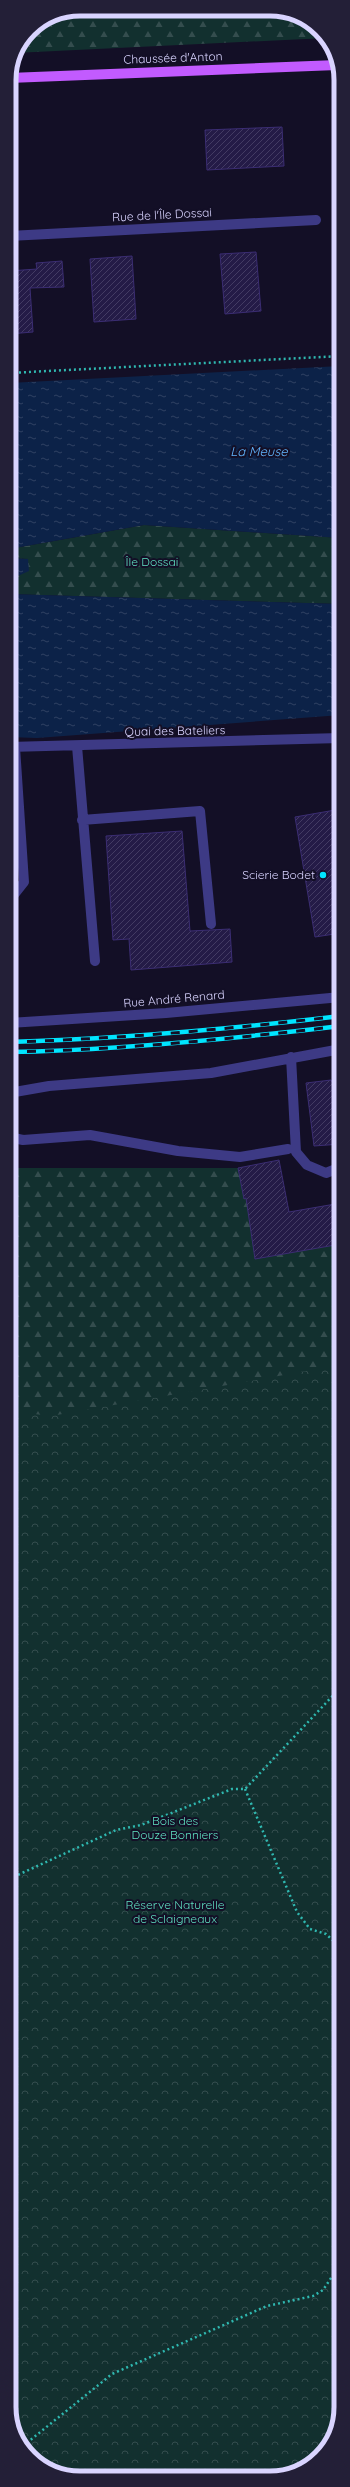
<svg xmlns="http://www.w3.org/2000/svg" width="350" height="2487" font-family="Quicksand,sans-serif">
<defs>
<pattern id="forest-firs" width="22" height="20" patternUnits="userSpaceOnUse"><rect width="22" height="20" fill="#12302f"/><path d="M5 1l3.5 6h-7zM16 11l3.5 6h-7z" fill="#344d4e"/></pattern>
<pattern id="park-crowns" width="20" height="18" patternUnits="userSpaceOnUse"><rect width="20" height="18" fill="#12302f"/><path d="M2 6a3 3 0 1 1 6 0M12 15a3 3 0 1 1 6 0" fill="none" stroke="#344d4e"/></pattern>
<pattern id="water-ripples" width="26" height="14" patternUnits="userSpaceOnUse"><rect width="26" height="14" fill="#0c2248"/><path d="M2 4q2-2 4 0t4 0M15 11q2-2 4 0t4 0" fill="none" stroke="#2f4163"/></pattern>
<pattern id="building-hatch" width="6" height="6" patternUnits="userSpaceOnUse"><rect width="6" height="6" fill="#241b47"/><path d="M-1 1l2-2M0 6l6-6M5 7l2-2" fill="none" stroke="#433b63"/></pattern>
</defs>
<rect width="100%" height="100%" fill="#130f26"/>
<!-- forest -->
<path fill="url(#forest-firs)" d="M 288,11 L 324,33 L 326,38 L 14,53 L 30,30 L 53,14 Z
M 144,525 L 341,538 L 341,604 L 9,594 L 9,577 L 20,575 L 28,559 L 9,558 L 9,549 Z
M 9,1168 L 238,1168 L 319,1248 L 341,1244 L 341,2408 C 324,2453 326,2464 275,2478 L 62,2476 L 26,2454 L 9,2412 Z"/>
<!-- park -->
<path fill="url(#park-crowns)" d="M 341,1365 L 341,2408 C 324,2453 326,2464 275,2478 L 62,2476 L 26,2454 L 9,2412 L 9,1411 L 51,1416 Z"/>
<!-- water -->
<path fill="url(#water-ripples)" d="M 341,366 L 341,538 L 144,525 L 9,549 L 9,383 Z
M 9,558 L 28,559 L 29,571 L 20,575 L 9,577 Z
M 9,594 L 341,604 L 341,715 L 37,738 L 9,737 Z"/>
<!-- building -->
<path fill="url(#building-hatch)" stroke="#3b2d73" d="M 282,127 L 284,166 L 207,170 L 205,130 Z
M 256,252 L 261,311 L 225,314 L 220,254 Z
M 132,256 L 136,319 L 94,322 L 90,259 Z
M 62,261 L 64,287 L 30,288 L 33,332 L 9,334 L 9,271 L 37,269 L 36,263 Z
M 341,809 L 341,933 L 315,937 L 295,817 Z
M 182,831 L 190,931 L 230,929 L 232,962 L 131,970 L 129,939 L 113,940 L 106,836 Z
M 331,1080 L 332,1082 L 341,1081 L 341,1144 L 314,1146 L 306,1083 Z
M 279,1160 L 289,1212 L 341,1203 L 341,1244 L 255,1259 L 246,1198 L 244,1199 L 238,1168 Z"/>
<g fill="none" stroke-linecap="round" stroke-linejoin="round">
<!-- path -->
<path stroke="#2fb8b0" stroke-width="2.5" stroke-dasharray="2 3" stroke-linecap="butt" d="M 9,373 L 341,356
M 245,1789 L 297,1912 L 310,1929 L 326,1934 L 341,1948
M 9,1852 L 18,1874
M 9,1879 L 116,1830 L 141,1825 L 232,1789 L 245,1789 L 341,1687
M 23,2446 L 112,2374 L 267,2306 L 313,2296 L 323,2290 L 341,2263"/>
<!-- minor -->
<path stroke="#3d3a85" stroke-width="10" d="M 9,236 L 316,220
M 77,746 L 95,961
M 9,747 L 341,738
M 82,820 L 200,811 L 211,924
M 9,901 L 24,882 L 15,747
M 9,1023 L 166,1013 L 341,997
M 291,1057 L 296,1152 L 307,1165 L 326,1173 L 341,1167
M 9,1093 L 49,1086 L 211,1073 L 341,1049
M 9,1137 L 23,1140 L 90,1135 L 178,1151 L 240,1157 L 288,1149"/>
<!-- major -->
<path stroke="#c25bff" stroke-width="10" d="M 9,78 L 337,65"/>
<!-- rail casing -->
<g stroke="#00e5ff" stroke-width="4.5">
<path id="rail" d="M 9,1042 C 120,1039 231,1029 341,1016
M 9,1052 C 120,1050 231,1039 341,1026"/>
</g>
<!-- rail -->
<use href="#rail" stroke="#130f26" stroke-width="3" stroke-dasharray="9" stroke-linecap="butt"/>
</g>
<!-- markers -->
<circle fill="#00e5ff" stroke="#130f26" stroke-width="1.5" cx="323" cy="875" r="4"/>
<g text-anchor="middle" stroke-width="4" stroke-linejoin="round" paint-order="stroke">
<!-- street labels -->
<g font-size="12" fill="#d9d4ff" stroke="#130f26">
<text transform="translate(173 58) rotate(-2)" y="4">Chaussée d'Anton</text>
<text transform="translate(162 215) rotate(-3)" y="4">Rue de l'Île Dossai</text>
<text transform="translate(175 731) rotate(-1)" y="4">Quai des Bateliers</text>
<text transform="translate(174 999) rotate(-5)" y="4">Rue André Renard</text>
</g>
<!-- park labels -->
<g font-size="12" fill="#5fe0c0" stroke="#130f26">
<text x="152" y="566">Île Dossai</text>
<text x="175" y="1825">Bois des<tspan x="175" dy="14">Douze Bonniers</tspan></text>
<text x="175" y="1909">Réserve Naturelle<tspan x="175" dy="14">de Sclaigneaux</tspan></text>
</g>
<!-- poi labels -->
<g font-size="12" fill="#d9d4ff" stroke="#130f26" text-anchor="end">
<text x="315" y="879">Scierie Bodet</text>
</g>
<!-- water labels -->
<g font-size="13" font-style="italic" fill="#62b6ff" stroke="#130f26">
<text x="259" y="456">La Meuse</text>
</g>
</g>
<!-- crop -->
<path d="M0 0H350V2487H0ZM80 16H270A64 64 0 0 1 334 80V2407A64 64 0 0 1 270 2471H80A64 64 0 0 1 16 2407V80A64 64 0 0 1 80 16Z" fill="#231f37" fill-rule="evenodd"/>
<path fill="none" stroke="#d9d4ff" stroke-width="5" d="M80 16H270A64 64 0 0 1 334 80V2407A64 64 0 0 1 270 2471H80A64 64 0 0 1 16 2407V80A64 64 0 0 1 80 16Z"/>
</svg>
